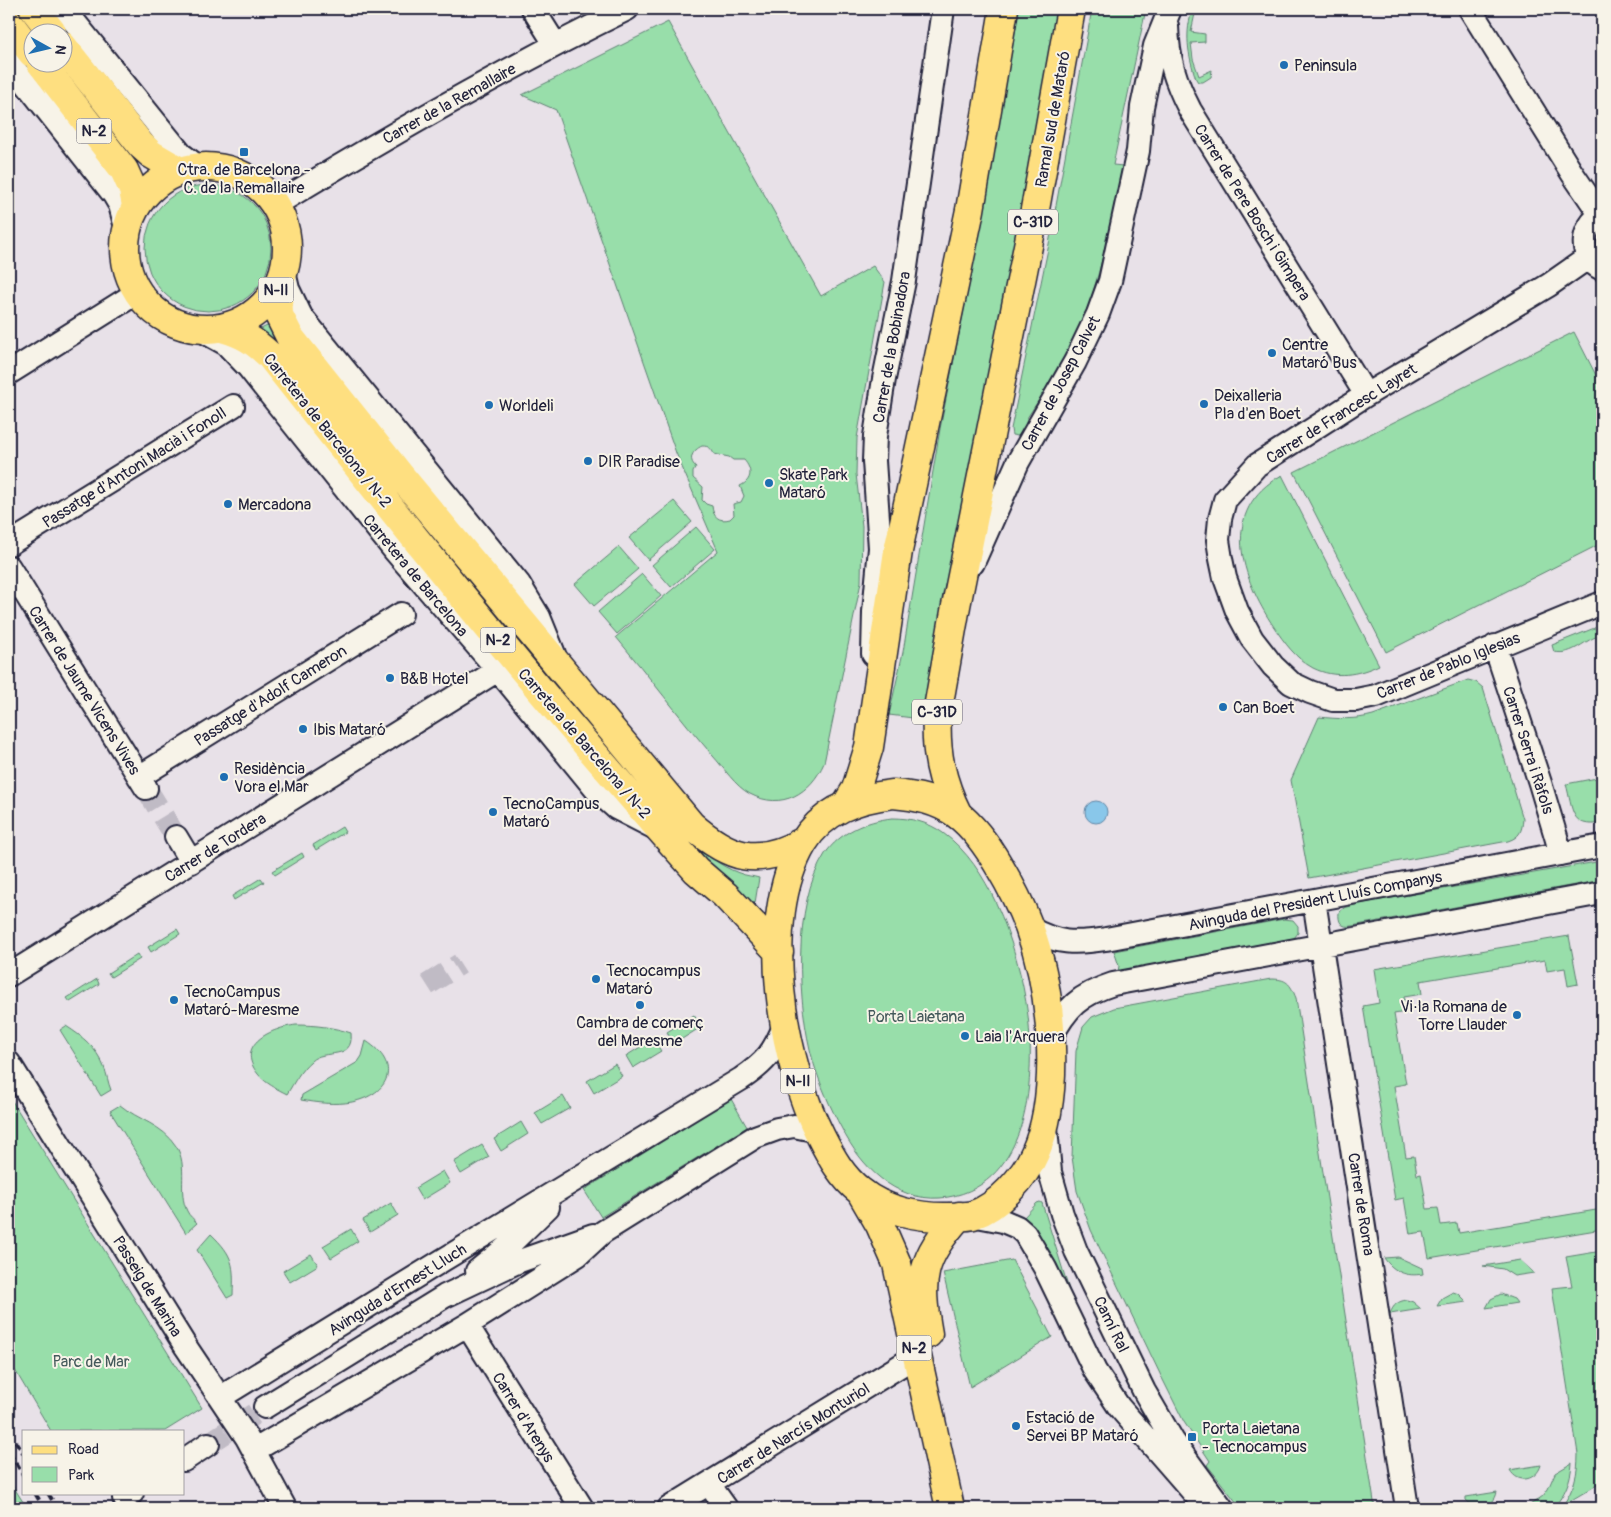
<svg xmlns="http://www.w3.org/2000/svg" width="1611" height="1517" font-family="Pangolin,sans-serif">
<rect width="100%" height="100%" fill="#e8e1e8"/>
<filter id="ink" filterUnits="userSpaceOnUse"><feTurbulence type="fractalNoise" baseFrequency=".02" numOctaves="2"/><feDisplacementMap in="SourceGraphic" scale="10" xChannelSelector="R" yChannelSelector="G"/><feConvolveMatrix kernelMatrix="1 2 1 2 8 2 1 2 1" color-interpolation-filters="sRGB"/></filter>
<g filter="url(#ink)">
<!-- green -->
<path fill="#98deaa" stroke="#5d8072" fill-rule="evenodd" d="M 1019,9 L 1060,9 L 962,521 L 921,719 L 889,715 L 903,652 L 940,429 L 969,284 Z
M 1092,9 L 1146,9 L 1113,165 L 1123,166 C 1112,213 1104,262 1088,307 C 1074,347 1050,383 1027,418 L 1025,428 L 1018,436 L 1012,435 L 1011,429 L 1049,244 Z
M 1193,9 L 1196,9 L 1191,32 L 1205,34 L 1205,42 L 1191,43 L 1193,59 L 1199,76 L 1212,70 L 1211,77 L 1203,82 L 1198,82 L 1196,79 C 1188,55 1184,32 1193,9 Z
M 668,22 L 821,296 L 873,266 L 885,282 L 857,438 L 856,474 L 862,526 L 861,582 L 824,763 C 811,793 782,811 750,794 C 735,786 724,768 713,756 C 679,717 649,676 616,637 L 718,551 L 676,453 L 556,110 L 522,95 ZM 702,446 C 709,446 711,448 714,454 L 729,457 L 733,460 L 744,460 C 752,469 753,480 740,486 L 744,496 L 741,502 L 733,504 L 734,515 L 730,519 C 719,522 713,517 712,506 L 706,504 L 702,500 L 703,487 L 693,478 L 693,472 L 696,467 C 687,459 693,450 702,446 Z
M145 248a63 63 0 1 1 126 0a63 63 0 1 1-126 0Z
M 267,326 L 270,327 L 274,336 L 286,353 L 690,838 C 705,853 719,866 739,873 C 746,876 753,876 759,878 L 755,903 L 752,903 L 678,838 L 259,330 Z
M 1574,332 L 1602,387 L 1602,543 L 1386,652 L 1294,472 Z
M 1282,475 L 1379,665 C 1358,675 1335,679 1313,668 C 1296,659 1284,642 1274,627 C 1241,578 1218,510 1282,475 Z
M 674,501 L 692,522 L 648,560 L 629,538 Z
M 696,527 L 715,549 L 671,587 L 652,565 Z
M 619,547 L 638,569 L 594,606 L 575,584 Z
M 642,574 L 661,596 L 617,634 L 598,612 Z
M 1602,625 L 1602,635 C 1584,639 1574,656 1554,652 L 1552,645 Z
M 1468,680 L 1476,682 L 1483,688 L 1523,819 C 1522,831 1520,837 1508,841 L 1309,878 L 1291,780 L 1319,717 C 1338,719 1355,720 1373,715 Z
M 1602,777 L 1602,823 C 1570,829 1573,809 1566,784 Z
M 892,818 C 911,818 928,822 943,833 C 967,850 984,877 996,903 C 1012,938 1023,978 1028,1016 C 1036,1084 1027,1191 940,1198 C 894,1201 861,1166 842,1129 C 830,1107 820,1084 813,1061 C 797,1004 792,905 825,854 C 840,832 866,821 892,818 Z
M 342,827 L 345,832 L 316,850 L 313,845 Z
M 302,853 L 304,857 L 275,875 L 272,871 Z
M 1602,861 L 1602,880 L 1352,926 C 1341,928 1338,922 1339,912 L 1344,908 L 1358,904 Z
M 261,878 L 264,882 L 234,900 L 232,896 Z
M 1284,919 L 1293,920 L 1298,926 L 1298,933 L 1294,938 L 1118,971 L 1119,966 L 1114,951 Z
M 177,929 L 180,934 L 151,952 L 148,947 Z
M 1569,936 L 1578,984 L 1568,986 L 1565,968 L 1547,971 L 1545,960 L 1420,981 L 1422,994 L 1404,997 L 1406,1012 L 1394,1014 L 1406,1084 L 1394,1086 L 1406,1157 L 1414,1156 L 1417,1175 L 1421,1174 L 1427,1209 L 1438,1208 L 1441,1225 L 1457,1223 L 1459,1233 L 1602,1209 L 1602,1229 L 1429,1258 L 1424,1232 L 1410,1234 L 1404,1198 L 1395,1200 L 1363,1006 L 1379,1003 L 1374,969 Z
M 137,954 L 140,959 L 111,977 L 108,973 Z
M 97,979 L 99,984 L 70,1002 L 67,998 Z
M 1271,979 C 1287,979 1290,983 1296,998 L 1375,1508 L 1241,1508 L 1207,1465 L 1210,1461 L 1184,1422 L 1162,1378 L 1091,1230 L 1077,1191 L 1072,1157 L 1076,1051 L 1083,1027 L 1092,1017 L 1114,1008 Z
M 694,1015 L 701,1027 L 674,1044 L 667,1032 Z
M 296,1025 C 315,1025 333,1027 351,1033 C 354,1062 324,1048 311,1061 C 301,1069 294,1083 287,1094 C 277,1089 265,1083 258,1074 C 234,1044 272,1028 296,1025 Z
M 66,1026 C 83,1037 96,1047 104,1067 C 107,1074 108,1083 111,1090 L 101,1096 L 60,1030 Z
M 653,1039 L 661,1051 L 633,1068 L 626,1056 Z
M 366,1041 C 402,1064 390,1094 352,1102 C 335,1105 318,1103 301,1100 L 302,1095 L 358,1062 L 362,1056 Z
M 615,1064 L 622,1076 L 594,1093 L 587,1081 Z
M 9,1096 L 202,1408 L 165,1431 L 51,1431 L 9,1360 Z
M 563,1096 L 570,1108 L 542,1124 L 535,1113 Z
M 731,1099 L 747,1127 L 601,1217 L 584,1190 Z
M 120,1105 C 138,1120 163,1125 176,1146 C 189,1166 177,1191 187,1211 C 189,1216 194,1219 197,1223 L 186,1233 L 110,1111 Z
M 521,1122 L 528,1134 L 501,1151 L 494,1139 Z
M 482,1145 L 489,1157 L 461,1174 L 454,1162 Z
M 443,1171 L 450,1183 L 422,1200 L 415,1188 Z
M 1040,1202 L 1042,1203 L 1071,1296 L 1071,1299 L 1024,1217 L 1037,1203 Z
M 391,1203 L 398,1215 L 370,1232 L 363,1220 Z
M 351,1229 L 358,1241 L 331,1258 L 323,1246 Z
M 211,1234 C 234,1256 234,1265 233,1295 L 227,1298 L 197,1250 Z
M 1602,1251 L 1602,1482 L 1563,1505 C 1574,1489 1578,1474 1578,1454 L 1552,1288 L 1572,1286 L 1566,1257 Z
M 311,1254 L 318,1265 L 290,1282 L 283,1271 Z
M 1398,1257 L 1422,1268 L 1423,1274 C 1406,1277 1394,1272 1384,1258 Z
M 1012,1260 L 1052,1337 L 970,1387 L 943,1273 Z
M 1520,1260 L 1534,1273 L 1514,1276 L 1503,1269 L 1483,1266 Z
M 1453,1292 L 1459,1294 L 1467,1302 L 1437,1306 L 1442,1298 Z
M 1501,1294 L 1514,1299 L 1517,1303 L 1486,1308 L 1491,1299 Z
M 1407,1300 L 1413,1302 L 1421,1309 L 1390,1314 C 1393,1305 1398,1301 1407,1300 Z
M 1572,1463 C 1571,1480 1565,1495 1553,1508 L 1530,1505 L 1543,1496 L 1548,1489 L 1555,1473 Z
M 1541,1465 C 1537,1480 1518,1485 1510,1470 Z
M 9,1480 L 27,1508 L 15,1508 L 9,1498 Z
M 1497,1492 C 1494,1508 1477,1512 1466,1500 L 1466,1497 Z"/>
<!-- water -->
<path fill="#89c7ea" stroke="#6085a4" d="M1085 812a11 11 0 1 1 22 0a11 11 0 1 1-22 0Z"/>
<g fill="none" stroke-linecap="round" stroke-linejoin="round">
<!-- minor-tunnel -->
<path stroke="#c0bbc5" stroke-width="22" stroke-dasharray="22 11" stroke-linecap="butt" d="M 146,788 L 176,837
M 427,985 L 460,964
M 208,1444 L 265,1407"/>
<!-- minor casing -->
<g stroke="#22223b" stroke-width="26">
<path id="minor" d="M 64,9 L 181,154 L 193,163 L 204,166
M 533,9 L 555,44
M 1470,9 L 1572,173 L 1600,214
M 1167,26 C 1168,59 1175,81 1190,110 L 1366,395
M 9,62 L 114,195 L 120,205 L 127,231
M 275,205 C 390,135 506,68 627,9
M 1602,214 C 1581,226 1577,258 1602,269
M 1589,257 L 1549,285 L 1366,395 L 1257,465 L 1225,500 L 1220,519 L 1218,540 L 1221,559 L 1225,578 L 1237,611 L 1252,639 L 1273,666 L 1291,683 L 1310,692 L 1333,700 L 1356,700 L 1376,696 L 1602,603
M 284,272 L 288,289 L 301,316 L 519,584 L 539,617 L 554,654
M 199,329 L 226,344 L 248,367 L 394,550 L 498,670 L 598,792 L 616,808 L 655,828
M 9,373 L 138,292
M 9,544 L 233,406
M 973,563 L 1018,462 L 1075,362 L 1098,314 L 1110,281 L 1138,151 L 1142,107 L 1155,46 L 1170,9
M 9,567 L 146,788
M 1495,646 L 1540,783 L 1557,840 L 1560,854
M 873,654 L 874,612 L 880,548 L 874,461 L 875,436 L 884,379 L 904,281 L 943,9
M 139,777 L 401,614
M 176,837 L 191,862
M 1314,900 L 1407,1508
M 1029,928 C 1058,944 1074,944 1106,939 L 1602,846
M 9,975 L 498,670
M 1050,1039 C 1067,1007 1079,995 1113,984 L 1602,893
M 9,1063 L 186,1347 L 247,1438 L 285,1508
M 1046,1128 L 1050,1172 L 1062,1214 L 1076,1251 L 1144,1391 L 1173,1441 L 1222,1508
M 972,1215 L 1003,1221 L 1017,1227 L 1025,1234 L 1045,1268 L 1095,1371 L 1119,1407 L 1207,1508
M 477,1271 L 509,1245 L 548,1207
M 467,1325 L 582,1508
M 221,1397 L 443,1260 L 741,1079 C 766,1062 774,1052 785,1024
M 265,1407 L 445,1296 L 517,1262 L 593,1235
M 255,1450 L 467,1325 L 578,1255 L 603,1232 L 755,1137 L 777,1129 L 794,1126 L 818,1131
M 184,1460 L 208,1444
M 709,1484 L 726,1508
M 124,1498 L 132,1493
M 669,1508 L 916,1356"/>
</g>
<!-- major casing -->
<g stroke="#22223b" stroke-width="31">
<path id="major" d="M 34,9 L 52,32
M 9,23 L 32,53
M 62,45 L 141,145 L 151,154 L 180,171
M 40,62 L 124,170 L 133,190 L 136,206
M125 248a81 81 0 1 1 162 0a81 81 0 1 1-162 0Z
M 278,288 L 279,315 L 290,337 L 400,475 L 691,825 C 730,859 757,867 804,841
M 222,328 C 243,334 253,340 269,355 C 407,530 547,704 696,870 L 725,895 L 779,952
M 893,794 C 916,796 937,800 957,814 C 975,828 988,847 999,866 C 1011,886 1021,906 1029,927 C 1052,989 1062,1092 1035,1153 C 1025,1177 998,1207 973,1215 C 966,1217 957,1216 950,1217 C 920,1218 884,1211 860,1191 C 842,1177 831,1157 821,1137 C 782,1061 757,920 803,843 C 823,810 857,798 893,794 Z
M 862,1194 L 880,1225 L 897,1264 L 950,1508
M 928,1334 C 918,1278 921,1259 959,1216"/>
</g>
<!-- highway casing -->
<g stroke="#22223b" stroke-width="31">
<path id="highway" d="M 847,804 L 856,789 L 869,747 L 898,551 L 970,210 L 1004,9
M 958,815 C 941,781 935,752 937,714 L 956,606 L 1032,226 L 1071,9"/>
</g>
<!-- minor -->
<use href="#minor" stroke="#f7f3e8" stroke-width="22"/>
<!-- major -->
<use href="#major" stroke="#fedf80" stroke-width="28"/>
<!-- highway -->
<use href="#highway" stroke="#fedf80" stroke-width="28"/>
<!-- rail -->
<path stroke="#22223b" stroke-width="4" stroke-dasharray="8 4" stroke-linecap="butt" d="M 9,1431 L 24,1454
M 9,1452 L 24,1476
M 35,1493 L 44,1508
M 48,1493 L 57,1508"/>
</g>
</g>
<!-- markers -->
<g fill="#1f6fb2" stroke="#f7f3e8" stroke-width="2">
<circle cx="1284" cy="65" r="5"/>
<rect x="239" y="147" width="10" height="10" rx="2.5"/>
<circle cx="1272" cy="353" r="5"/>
<circle cx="1204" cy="404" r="5"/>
<circle cx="489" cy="405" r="5"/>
<circle cx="588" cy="461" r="5"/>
<circle cx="769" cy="483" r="5"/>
<circle cx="228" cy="504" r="5"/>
<circle cx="390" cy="678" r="5"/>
<circle cx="1223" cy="707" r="5"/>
<circle cx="303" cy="729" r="5"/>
<circle cx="224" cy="777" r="5"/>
<circle cx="493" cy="812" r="5"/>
<circle cx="596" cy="979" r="5"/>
<circle cx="174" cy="1000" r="5"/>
<circle cx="640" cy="1005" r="5"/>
<circle cx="1517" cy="1015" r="5"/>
<circle cx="965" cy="1036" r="5"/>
<circle cx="1016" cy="1426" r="5"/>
<rect x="1187" y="1432" width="10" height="10" rx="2.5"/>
</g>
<g text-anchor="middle" stroke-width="4" stroke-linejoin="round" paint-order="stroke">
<!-- shield labels -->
<g fill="#f7f3e8" stroke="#62616f" stroke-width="1">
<rect x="76.5" y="118.5" width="35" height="25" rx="4"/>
<rect x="1008" y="209.5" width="50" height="25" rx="4"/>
<rect x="258.5" y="277.5" width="35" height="25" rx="4"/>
<rect x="480.5" y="627.5" width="35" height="25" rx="4"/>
<rect x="912" y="699.5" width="50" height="25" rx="4"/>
<rect x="780.5" y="1068.5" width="35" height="25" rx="4"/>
<rect x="896.5" y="1335.5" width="35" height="25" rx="4"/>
</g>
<g font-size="15" font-weight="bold" fill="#22223b">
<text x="94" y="136">N-2</text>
<text x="1033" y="227">C-31D</text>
<text x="276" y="295">N-II</text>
<text x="498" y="645">N-2</text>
<text x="937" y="717">C-31D</text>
<text x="798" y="1086">N-II</text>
<text x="914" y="1353">N-2</text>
</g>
<!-- poi labels -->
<g font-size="16" fill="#22223b" stroke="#f7f3e8" text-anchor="start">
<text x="1294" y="71">Peninsula</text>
<text x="244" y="175" text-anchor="middle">Ctra. de Barcelona -<tspan x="244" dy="18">C. de la Remallaire</tspan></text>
<text x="1282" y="350">Centre<tspan x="1282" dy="18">Mataró Bus</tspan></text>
<text x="1214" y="401">Deixalleria<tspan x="1214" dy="18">Pla d'en Boet</tspan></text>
<text x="499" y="411">Worldeli</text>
<text x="598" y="467">DIR Paradise</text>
<text x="779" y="480">Skate Park<tspan x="779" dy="18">Mataró</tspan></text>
<text x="238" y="510">Mercadona</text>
<text x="400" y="684">B&amp;B Hotel</text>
<text x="1233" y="713">Can Boet</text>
<text x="313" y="735">Ibis Mataró</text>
<text x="234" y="774">Residència<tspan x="234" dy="18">Vora el Mar</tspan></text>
<text x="503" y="809">TecnoCampus<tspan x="503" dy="18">Mataró</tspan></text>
<text x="606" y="976">Tecnocampus<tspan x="606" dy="18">Mataró</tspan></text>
<text x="184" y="997">TecnoCampus<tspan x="184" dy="18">Mataró-Maresme</tspan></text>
<text x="1507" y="1012" text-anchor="end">Vi·la Romana de<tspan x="1507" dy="18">Torre Llauder</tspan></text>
<text x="640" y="1028" text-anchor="middle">Cambra de comerç<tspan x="640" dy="18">del Maresme</tspan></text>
<text x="975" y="1042">Laia l'Arquera</text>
<text x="1026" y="1423">Estació de<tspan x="1026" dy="18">Servei BP Mataró</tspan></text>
<text x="1202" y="1434">Porta Laietana<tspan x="1202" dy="18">- Tecnocampus</tspan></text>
</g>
<!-- street labels -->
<g font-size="16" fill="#22223b" stroke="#f7f3e8">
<text transform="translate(449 103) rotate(-29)" y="6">Carrer de la Remallaire</text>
<text transform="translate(1052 119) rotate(-80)" y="6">Ramal sud de Mataró</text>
<text transform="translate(1253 212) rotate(58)" y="6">Carrer de Pere Bosch i Gimpera</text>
<text transform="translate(891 347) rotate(-80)" y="6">Carrer de la Bobinadora</text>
<text transform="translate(1060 383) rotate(-62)" y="6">Carrer de Josep Calvet</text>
<text transform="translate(1341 413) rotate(-32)" y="6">Carrer de Francesc Layret</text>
<text transform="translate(328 430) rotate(51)" y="6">Carretera de Barcelona / N-2</text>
<text transform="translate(134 467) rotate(-32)" y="6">Passatge d'Antoni Macià i Fonoll</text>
<text transform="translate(416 575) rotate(50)" y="6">Carretera de Barcelona</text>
<text transform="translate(1448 665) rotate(-22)" y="6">Carrer de Pablo Iglesias</text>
<text transform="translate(85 690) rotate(58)" y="6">Carrer de Jaume Vicens Vives</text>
<text transform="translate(270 695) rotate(-32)" y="6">Passatge d'Adolf Cameron</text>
<text transform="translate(585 743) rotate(49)" y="6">Carretera de Barcelona / N-2</text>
<text transform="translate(1529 750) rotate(72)" y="6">Carrer Serra i Ràfols</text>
<text transform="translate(215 847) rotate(-32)" y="6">Carrer de Tordera</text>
<text transform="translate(1315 900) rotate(-11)" y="6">Avinguda del President Lluís Companys</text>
<text transform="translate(1362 1204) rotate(81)" y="6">Carrer de Roma</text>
<text transform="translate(148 1286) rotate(58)" y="6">Passeig de Marina</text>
<text transform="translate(397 1289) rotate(-32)" y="6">Avinguda d'Ernest Lluch</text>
<text transform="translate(1112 1324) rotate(64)" y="6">Camí Ral</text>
<text transform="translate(524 1417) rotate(58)" y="6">Carrer d'Arenys</text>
<text transform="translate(793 1433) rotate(-32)" y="6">Carrer de Narcís Monturiol</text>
</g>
<!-- park labels -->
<g font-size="16" fill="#455a5c" stroke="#f7f3e8">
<text x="916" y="1022">Porta Laietana</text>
<text x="91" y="1367">Parc de Mar</text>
</g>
</g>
<!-- margin -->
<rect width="1611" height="1517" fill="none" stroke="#f7f3e8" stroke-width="30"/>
<rect x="15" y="15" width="1581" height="1487" fill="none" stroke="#22223b" stroke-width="2" filter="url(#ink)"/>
<!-- legend -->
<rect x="22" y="1430" width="162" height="65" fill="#f7f3e8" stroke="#a29fa3"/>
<rect x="32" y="1446" width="25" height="8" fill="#fedf80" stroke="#a29fa3"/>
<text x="68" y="1454" font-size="15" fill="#22223b">Road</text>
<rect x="32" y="1467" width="25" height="15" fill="#98deaa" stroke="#a29fa3"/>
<text x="68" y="1480" font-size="15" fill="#22223b">Park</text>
<!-- north arrow -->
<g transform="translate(48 48) rotate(98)"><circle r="24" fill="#f7f3e8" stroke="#a29fa3"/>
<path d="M0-4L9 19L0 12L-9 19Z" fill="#1f6fb2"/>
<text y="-8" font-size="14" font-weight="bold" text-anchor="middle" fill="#22223b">N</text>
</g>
</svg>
